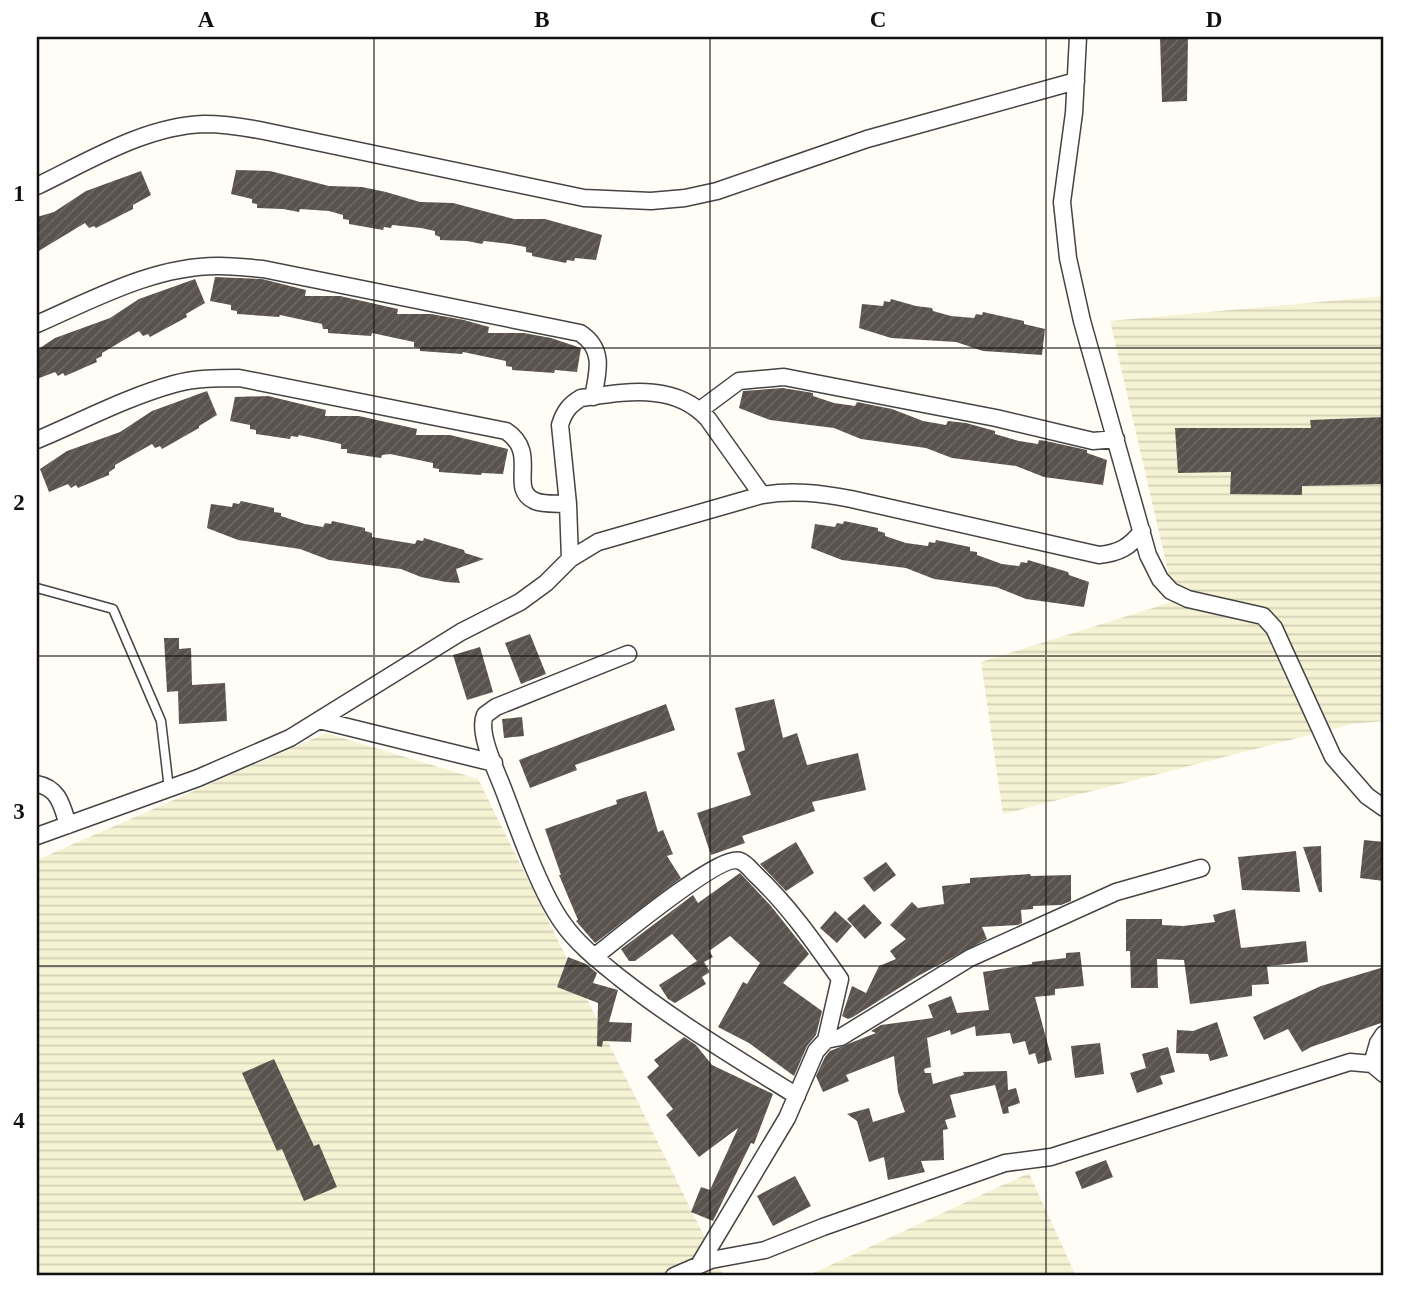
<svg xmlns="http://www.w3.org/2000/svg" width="1421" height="1313" font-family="'Times New Roman',serif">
<defs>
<pattern id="farmland-rules" width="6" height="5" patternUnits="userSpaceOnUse" patternTransform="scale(1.75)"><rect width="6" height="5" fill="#f6f3d4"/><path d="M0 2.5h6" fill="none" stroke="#d2cfb5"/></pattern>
<pattern id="building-hatch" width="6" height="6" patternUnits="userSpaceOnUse" patternTransform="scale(1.75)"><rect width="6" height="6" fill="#5a524d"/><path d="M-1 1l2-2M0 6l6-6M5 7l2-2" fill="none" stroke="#6d6662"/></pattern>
</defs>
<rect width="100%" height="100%" fill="#fffdf5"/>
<!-- farmland -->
<path fill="url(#farmland-rules)" d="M 1384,296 L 1384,721 L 1352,724 L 1003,814 L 981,662 L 1175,601 L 1110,321 Z
M 326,733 L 478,779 L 724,1276 L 37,1276 L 37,860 Z
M 1029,1173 L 1076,1276 L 807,1276 Z"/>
<!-- building -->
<path fill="url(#building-hatch)" d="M 1160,37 L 1188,37 L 1187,101 L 1162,102 Z
M 236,170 L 270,171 L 329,186 L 362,187 L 386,192 L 420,202 L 453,203 L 514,219 L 545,219 L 602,235 L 596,260 L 575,258 L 574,261 L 567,260 L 566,263 L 532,256 L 532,253 L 526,252 L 526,247 L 510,244 L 484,241 L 482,244 L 467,241 L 440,240 L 440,237 L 435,235 L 435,231 L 421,228 L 392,225 L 391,228 L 384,227 L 383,230 L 349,224 L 349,220 L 343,219 L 343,215 L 329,211 L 300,209 L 299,212 L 283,209 L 257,208 L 257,204 L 252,203 L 252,199 L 231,194 Z
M 141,171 L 151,195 L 133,205 L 133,209 L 96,228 L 94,226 L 89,228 L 85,223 L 37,252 L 37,217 L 54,212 L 86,191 Z
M 215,277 L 262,279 L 306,290 L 305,296 L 340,296 L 398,309 L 397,314 L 431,314 L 464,320 L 489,327 L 488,333 L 524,333 L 551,338 L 581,348 L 577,372 L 555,370 L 554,373 L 512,370 L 512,367 L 506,366 L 506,361 L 463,352 L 462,354 L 420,351 L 420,348 L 414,347 L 414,342 L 372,333 L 371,336 L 328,333 L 328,329 L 323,329 L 322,324 L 280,315 L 279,317 L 237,314 L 237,311 L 231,310 L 231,305 L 210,301 Z
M 195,279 L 205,303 L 186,314 L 187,317 L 150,337 L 148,334 L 143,336 L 139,331 L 102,353 L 102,356 L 96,359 L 97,362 L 65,376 L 63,373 L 58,376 L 55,372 L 37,379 L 37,350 L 55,338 L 110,318 L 139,299 Z
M 891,299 L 916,306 L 932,308 L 933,311 L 951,316 L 974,318 L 976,314 L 982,315 L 983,312 L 1024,321 L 1024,324 L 1045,329 L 1042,355 L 983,351 L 956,342 L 891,338 L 859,328 L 862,304 L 883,306 L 884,301 L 890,302 Z
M 783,388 L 813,393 L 813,396 L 834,403 L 855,406 L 857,402 L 892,409 L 923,421 L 946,425 L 948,421 L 966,423 L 995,431 L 995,434 L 1019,441 L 1038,444 L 1039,440 L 1046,441 L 1087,450 L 1087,453 L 1107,460 L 1103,485 L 1044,477 L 1016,466 L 952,458 L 926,448 L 861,439 L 834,428 L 770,420 L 739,408 L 743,391 Z
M 207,391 L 217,415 L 199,426 L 199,428 L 162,449 L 160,446 L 155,448 L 152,444 L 115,465 L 115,468 L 109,472 L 109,475 L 78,488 L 76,485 L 71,488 L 68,484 L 49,492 L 40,469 L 67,451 L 120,432 L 152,411 Z
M 268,396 L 326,410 L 325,416 L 359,416 L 417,429 L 416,435 L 450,435 L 508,449 L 503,474 L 482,473 L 481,475 L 439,472 L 439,469 L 433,468 L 433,463 L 390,454 L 382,455 L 381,458 L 347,453 L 347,449 L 341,449 L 341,444 L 299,435 L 298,437 L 291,436 L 290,439 L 256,434 L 256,430 L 250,429 L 250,425 L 230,421 L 235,397 Z
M 1384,417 L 1384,484 L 1302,486 L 1302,495 L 1230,494 L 1231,472 L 1178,473 L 1175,428 L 1311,428 L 1310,420 Z
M 241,501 L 274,508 L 274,512 L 281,513 L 281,516 L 305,524 L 323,527 L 325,523 L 331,524 L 332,521 L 365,528 L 365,531 L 372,533 L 372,537 L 415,544 L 417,540 L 423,541 L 424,538 L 464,550 L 465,553 L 484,559 L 456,569 L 460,583 L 446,582 L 421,577 L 401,569 L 329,560 L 300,549 L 238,540 L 207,528 L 211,504 L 232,507 L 233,503 L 239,504 Z
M 844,521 L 878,528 L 878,531 L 885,533 L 885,536 L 906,543 L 928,546 L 929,542 L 935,543 L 936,540 L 970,547 L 970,551 L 977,552 L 977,555 L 1002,564 L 1019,566 L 1021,562 L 1027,563 L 1028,560 L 1068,572 L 1069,575 L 1089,582 L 1084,607 L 1026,599 L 996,587 L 934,579 L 906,568 L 842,560 L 811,548 L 815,524 L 835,527 L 837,523 L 843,524 Z
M 530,634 L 546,674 L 521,684 L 505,643 Z
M 164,638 L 179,638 L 179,649 L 191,648 L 192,685 L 225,683 L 227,721 L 179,724 L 178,691 L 167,692 Z
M 480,647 L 493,692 L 467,700 L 453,655 Z
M 774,699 L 783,738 L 797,733 L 807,765 L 858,753 L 866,790 L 812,802 L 815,811 L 742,836 L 745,843 L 711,855 L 697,813 L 751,795 L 737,753 L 745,750 L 735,708 Z
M 666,704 L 675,730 L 575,765 L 577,770 L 530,788 L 519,760 Z
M 522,717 L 524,736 L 504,738 L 502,719 Z
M 646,791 L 658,832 L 663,830 L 673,854 L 667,856 L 681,878 L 595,943 L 576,921 L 578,920 L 559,875 L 561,875 L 545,829 L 617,804 L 616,800 Z
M 1364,840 L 1384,842 L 1384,881 L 1360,878 Z
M 796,842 L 814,873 L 786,891 L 760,864 Z
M 1321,846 L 1322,892 L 1319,892 L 1303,847 Z
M 1296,851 L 1300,892 L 1242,890 L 1238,857 Z
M 886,862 L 896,875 L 874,892 L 863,878 Z
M 740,873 L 771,906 L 809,954 L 783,983 L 822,1011 L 816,1035 L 807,1046 L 794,1076 L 749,1043 L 718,1027 L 743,982 L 747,984 L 760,963 L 730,936 L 709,951 L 713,957 L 704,962 L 710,972 L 702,977 L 706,984 L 675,1003 L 668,999 L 659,985 L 697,961 L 672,934 L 635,961 L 629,961 L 621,949 L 693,895 L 698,903 Z
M 1030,874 L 1031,876 L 1071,875 L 1071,901 L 1061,905 L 1033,906 L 1033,909 L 1021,910 L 1022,923 L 1018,925 L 982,927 L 987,939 L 918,976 L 853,1017 L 848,1019 L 842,1016 L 852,986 L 866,993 L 879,966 L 896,959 L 890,951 L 906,939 L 890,925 L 912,902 L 918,908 L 944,904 L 942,886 L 970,883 L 970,878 Z
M 864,904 L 882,923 L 865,939 L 847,919 Z
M 1235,909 L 1241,948 L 1306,941 L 1308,962 L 1267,966 L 1269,984 L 1252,985 L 1252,996 L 1190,1004 L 1184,960 L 1157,959 L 1158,988 L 1131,988 L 1130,951 L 1126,951 L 1126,919 L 1162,919 L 1162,925 L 1183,926 L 1215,922 L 1213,915 Z
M 835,911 L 852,926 L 837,943 L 820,928 Z
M 1080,952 L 1084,986 L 1055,989 L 1055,995 L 1035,997 L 1052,1060 L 1038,1064 L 1035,1053 L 1029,1055 L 1025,1041 L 1013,1044 L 1010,1033 L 976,1036 L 975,1026 L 951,1035 L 950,1030 L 927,1038 L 931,1067 L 924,1069 L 925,1073 L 931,1073 L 933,1084 L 964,1075 L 963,1072 L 1007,1071 L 1008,1090 L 1016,1088 L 1020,1103 L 1008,1107 L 1009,1113 L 1003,1114 L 995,1085 L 950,1095 L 956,1117 L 945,1120 L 948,1129 L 943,1130 L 944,1160 L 921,1161 L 925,1172 L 888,1180 L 884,1157 L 869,1162 L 857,1121 L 847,1114 L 869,1108 L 873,1122 L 905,1112 L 898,1092 L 894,1056 L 846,1075 L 849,1081 L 823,1092 L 816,1076 L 825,1057 L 830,1051 L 876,1033 L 871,1031 L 881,1025 L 933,1018 L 928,1005 L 951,996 L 957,1013 L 989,1010 L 983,972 L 1032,964 L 1032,962 L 1066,958 L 1066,953 Z
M 568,957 L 586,964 L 597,973 L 593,983 L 618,990 L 609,1022 L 632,1023 L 631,1042 L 603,1041 L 602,1047 L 597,1046 L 598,1003 L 557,987 Z
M 1384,967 L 1384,1022 L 1311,1047 L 1302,1052 L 1288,1029 L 1264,1040 L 1253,1017 L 1321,986 Z
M 1217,1022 L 1228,1056 L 1210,1061 L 1208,1054 L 1176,1053 L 1177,1030 L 1193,1031 Z
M 684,1037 L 696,1045 L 712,1065 L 773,1094 L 754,1144 L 751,1143 L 713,1221 L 691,1212 L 701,1187 L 710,1190 L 738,1128 L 699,1157 L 666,1115 L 673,1109 L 647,1077 L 659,1066 L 654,1060 Z
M 1100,1043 L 1104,1074 L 1075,1078 L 1071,1046 Z
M 1168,1047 L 1175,1072 L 1160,1076 L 1163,1084 L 1137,1093 L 1130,1073 L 1146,1068 L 1142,1054 Z
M 274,1059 L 314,1146 L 319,1144 L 337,1187 L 304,1201 L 282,1149 L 277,1151 L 242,1073 Z
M 1106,1160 L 1113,1177 L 1082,1189 L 1075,1172 Z
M 795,1176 L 811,1206 L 773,1226 L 757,1196 Z"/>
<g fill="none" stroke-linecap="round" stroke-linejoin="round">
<!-- lane casing -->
<g stroke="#444" stroke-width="11">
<path id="lane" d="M 37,588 L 113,609 L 161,721 L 169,789"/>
</g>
<!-- street casing -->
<g stroke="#444" stroke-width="19">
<path id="street" d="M 1078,37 L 1074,113 L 1062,202 L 1068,258 L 1082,321 L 1148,555 L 1160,579 L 1171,591 L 1188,599 L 1263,616 L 1274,628 L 1333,757 L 1367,796 L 1384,808
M 37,186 C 89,161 145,126 204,124 C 225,124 244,127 264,131 L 584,198 L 651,201 L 685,198 L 717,191 L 867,139 L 1076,81
M 37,324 C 94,299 156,265 220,266 C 234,266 249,268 263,269 L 580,333 C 605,349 598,372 593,397
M 700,410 L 739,381 L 784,377 L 996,418 L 1093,441 L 1116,439
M 37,440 C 82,421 127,397 174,384 C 195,378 218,378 239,378 L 506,431 C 540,453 507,489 535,501 C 544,505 558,503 568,504
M 570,559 L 568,504 L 560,425 C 564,412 569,405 581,398 C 625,392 675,382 708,419 L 762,495
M 628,654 L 496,707 L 485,715 C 477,733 497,772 504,791 C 518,828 540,891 562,922 C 577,944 599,961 620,978 C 676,1022 736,1058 797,1096
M 319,720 L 494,763
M 37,784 C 59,788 62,806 68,825
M 37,836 L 198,778 L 290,738 L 461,632 L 520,602 L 546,583 L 570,559 L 598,542 L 762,495 C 793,490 820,493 851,499 L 1099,555 C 1119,553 1130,547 1142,531
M 594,957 C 615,941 720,853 740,861 C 746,863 751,870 756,875 C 788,905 814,942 840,979 L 826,1040 L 816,1051 L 787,1118 L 699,1265
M 826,1040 L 841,1037 L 970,958 L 1116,892 L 1201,868
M 1372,1064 L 1378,1043 L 1384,1034
M 674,1276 L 711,1260 L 765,1250 L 823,1227 L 1005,1163 L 1051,1157 L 1350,1062 L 1372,1064 L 1384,1074"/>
</g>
<!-- lane -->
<use href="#lane" stroke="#fff" stroke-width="8"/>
<!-- street -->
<use href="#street" stroke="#fff" stroke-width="16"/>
</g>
<!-- grid -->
<path fill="none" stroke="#111" stroke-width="2" stroke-opacity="0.55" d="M 374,37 L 374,1276M 710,37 L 710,1276M 1046,37 L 1046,1276M 37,348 L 1384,348M 37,656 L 1384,656M 37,966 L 1384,966"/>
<!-- border -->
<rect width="1421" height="1313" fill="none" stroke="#ffffff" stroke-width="77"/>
<rect x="38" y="38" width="1344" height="1236" fill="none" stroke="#111" stroke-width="2.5"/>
<g font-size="23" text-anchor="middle" font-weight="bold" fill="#111">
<text x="206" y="27">A</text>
<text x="542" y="27">B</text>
<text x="878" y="27">C</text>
<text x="1214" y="27">D</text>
<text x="19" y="201">1</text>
<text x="19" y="510">2</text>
<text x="19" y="819">3</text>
<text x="19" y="1128">4</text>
</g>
</svg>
